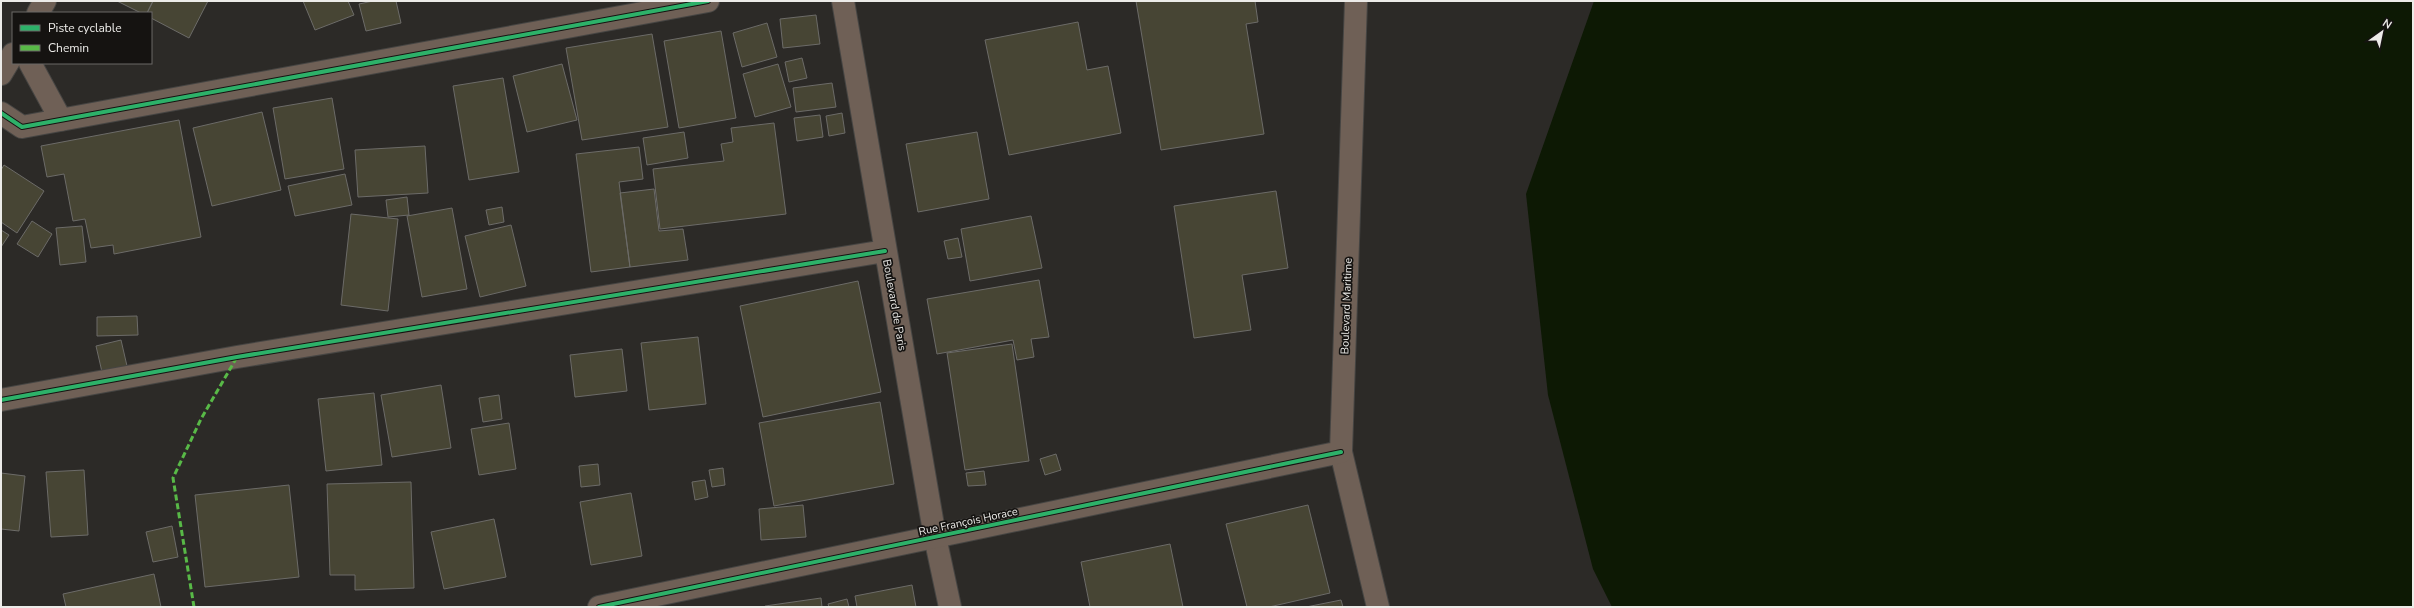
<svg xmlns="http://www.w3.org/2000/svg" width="2414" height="608" font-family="'Nunito Sans',sans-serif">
<rect width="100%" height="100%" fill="#2c2a27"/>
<!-- water -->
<path fill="#0d1904" d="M 1594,1 L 2413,1 L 2413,607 L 1612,607 L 1593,569 L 1548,395 L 1526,194 Z"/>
<!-- building -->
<path fill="#474534" stroke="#6c6b68" d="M 117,1 L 153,1 L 147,13 L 141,13 Z
M 153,1 L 208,1 L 189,38 L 151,18 L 151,13 L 147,13 Z
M 303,1 L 348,1 L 354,15 L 315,30 Z
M 373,1 L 396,1 L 401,23 L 366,31 L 359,4 Z
M 1136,1 L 1255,1 L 1258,22 L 1246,24 L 1264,134 L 1161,150 Z
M 816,15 L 820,44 L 783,48 L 780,19 Z
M 1078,22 L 1087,70 L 1108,66 L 1121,133 L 1009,155 L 985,40 Z
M 767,23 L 777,57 L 742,67 L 733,33 Z
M 721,31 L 736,118 L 679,128 L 664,41 Z
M 652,34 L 668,127 L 582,140 L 566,48 Z
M 802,58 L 807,78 L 789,82 L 785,62 Z
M 562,64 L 577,120 L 527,132 L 513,76 Z
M 778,64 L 791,107 L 755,117 L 743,74 Z
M 503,78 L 519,172 L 469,180 L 453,86 Z
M 832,83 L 836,107 L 796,112 L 793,88 Z
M 332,98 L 344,169 L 285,179 L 273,108 Z
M 262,112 L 281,190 L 212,206 L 193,128 Z
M 842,113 L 845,133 L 829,136 L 826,116 Z
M 820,115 L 823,137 L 797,141 L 794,118 Z
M 179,120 L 201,237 L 114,254 L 113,245 L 91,248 L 85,219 L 73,221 L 64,174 L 47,177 L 41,146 Z
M 774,123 L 786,214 L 660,229 L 653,169 L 724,161 L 721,144 L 733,142 L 731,128 Z
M 684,132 L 688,158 L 647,165 L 643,138 Z
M 977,132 L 989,199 L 918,212 L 906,144 Z
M 425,146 L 428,193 L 358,197 L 355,150 Z
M 639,147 L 643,179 L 619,182 L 630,267 L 591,272 L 576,154 Z
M 4,165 L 44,191 L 17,233 L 1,222 L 1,170 Z
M 345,174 L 352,205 L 295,216 L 288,186 Z
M 654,189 L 659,231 L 683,229 L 688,260 L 630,267 L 620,193 Z
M 1276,191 L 1288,268 L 1242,275 L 1251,330 L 1194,338 L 1174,206 Z
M 407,197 L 409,215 L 388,217 L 386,200 Z
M 502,207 L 504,222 L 489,225 L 486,210 Z
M 452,208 L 467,289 L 422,297 L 407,216 Z
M 351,214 L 398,219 L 388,311 L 341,305 Z
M 1031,216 L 1042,268 L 970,281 L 961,229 Z
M 32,221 L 52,234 L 38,257 L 17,244 Z
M 511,225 L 526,286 L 480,297 L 465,236 Z
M 82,226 L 86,262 L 60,265 L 56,228 Z
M 1,230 L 9,235 L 1,247 Z
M 958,238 L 962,257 L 948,259 L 944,241 Z
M 1039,280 L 1049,337 L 1031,339 L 1034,357 L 1017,360 L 1013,340 L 937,354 L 927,299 Z
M 858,281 L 881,392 L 763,417 L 740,306 Z
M 137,316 L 138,335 L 97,336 L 97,317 Z
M 698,337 L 706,404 L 649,410 L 641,343 Z
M 121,340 L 127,366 L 102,372 L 96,346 Z
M 1012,344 L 1029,461 L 965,470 L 947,353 Z
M 622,349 L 627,391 L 575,397 L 570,355 Z
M 441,385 L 451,448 L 392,457 L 381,395 Z
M 374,393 L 382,465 L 326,471 L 318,399 Z
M 499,395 L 502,419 L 483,422 L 479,398 Z
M 880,402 L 894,484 L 774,506 L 759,423 Z
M 509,423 L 516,469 L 479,475 L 471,429 Z
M 1056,454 L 1061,470 L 1045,475 L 1040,459 Z
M 598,464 L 600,485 L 581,487 L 579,466 Z
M 723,468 L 725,485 L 712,487 L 709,470 Z
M 84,470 L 88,535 L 51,537 L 46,472 Z
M 984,471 L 986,485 L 968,486 L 966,473 Z
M 1,473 L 25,476 L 19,531 L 1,529 Z
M 705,480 L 708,497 L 695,500 L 692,482 Z
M 411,482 L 414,588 L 355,590 L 355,575 L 330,575 L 327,484 Z
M 289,485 L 299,577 L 205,587 L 195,495 Z
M 631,493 L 642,556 L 591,565 L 580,502 Z
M 803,505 L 806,537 L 761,540 L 759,509 Z
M 1308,505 L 1330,593 L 1269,607 L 1247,607 L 1226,524 Z
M 494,519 L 506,577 L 444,589 L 431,532 Z
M 172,526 L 178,557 L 153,562 L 146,532 Z
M 1170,544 L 1183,607 L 1090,607 L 1081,562 Z
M 154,574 L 161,607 L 66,607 L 63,594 Z
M 912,585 L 916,607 L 857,607 L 855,596 Z
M 821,598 L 822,607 L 766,607 L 765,606 Z
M 847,599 L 849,607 L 829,607 L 828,604 Z
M 1341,600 L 1343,607 L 1306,607 Z"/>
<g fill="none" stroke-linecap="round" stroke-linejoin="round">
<!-- minor casing -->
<g stroke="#464543" stroke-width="24">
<path id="minor" d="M 843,1 L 935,537 L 950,607
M 30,63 L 61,120
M 1,113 L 22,127 L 708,1
M 1,400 L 237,357 L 885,251
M 1341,452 L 1378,607"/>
</g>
<!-- tertiary casing -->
<g stroke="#464543" stroke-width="24">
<path id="tertiary" d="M 38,13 L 45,1
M 1,74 L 13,54
M 599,607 L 1341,452 L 1356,1"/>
</g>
<!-- minor -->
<use href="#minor" stroke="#6f6056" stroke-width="22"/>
<!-- tertiary -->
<use href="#tertiary" stroke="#6f6056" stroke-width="22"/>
<!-- quiet -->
<path stroke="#58b947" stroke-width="3" stroke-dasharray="6 3" stroke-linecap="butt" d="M 194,607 L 173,478 L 201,419 L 237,357"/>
<!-- cycleway casing -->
<g stroke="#151311" stroke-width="6">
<path id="cycleway" d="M 1,113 L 22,127 L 708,1
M 1,400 L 237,357 L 885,251
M 599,607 L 1341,452"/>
</g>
<!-- cycleway -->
<use href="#cycleway" stroke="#2db169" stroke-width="4"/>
</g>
<g text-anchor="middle" stroke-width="3.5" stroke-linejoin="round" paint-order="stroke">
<!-- street labels -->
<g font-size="11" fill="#ecebe8" stroke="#151311">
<text transform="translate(895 305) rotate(80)" y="4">Boulevard de Paris</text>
<text transform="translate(1346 306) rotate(-88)" y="4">Boulevard Maritime</text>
<text transform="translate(968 521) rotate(-12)" y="4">Rue François Horace</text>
</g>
</g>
<!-- border -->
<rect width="2414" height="608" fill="none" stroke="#ecebe8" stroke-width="4"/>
<!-- legend -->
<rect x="12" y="12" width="140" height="52" fill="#151311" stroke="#6b6967"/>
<rect x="20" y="25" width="20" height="6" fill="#2db169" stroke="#6b6967"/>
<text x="48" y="32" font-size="12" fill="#ecebe8">Piste cyclable</text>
<rect x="20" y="45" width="20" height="6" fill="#58b947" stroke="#6b6967"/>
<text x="48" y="52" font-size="12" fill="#ecebe8">Chemin</text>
<!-- north arrow -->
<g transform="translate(2382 32) rotate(33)" stroke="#151311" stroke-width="3" paint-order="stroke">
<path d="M0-3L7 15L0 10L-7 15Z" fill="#ecebe8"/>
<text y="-6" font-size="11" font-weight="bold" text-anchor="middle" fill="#ecebe8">N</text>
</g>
</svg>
